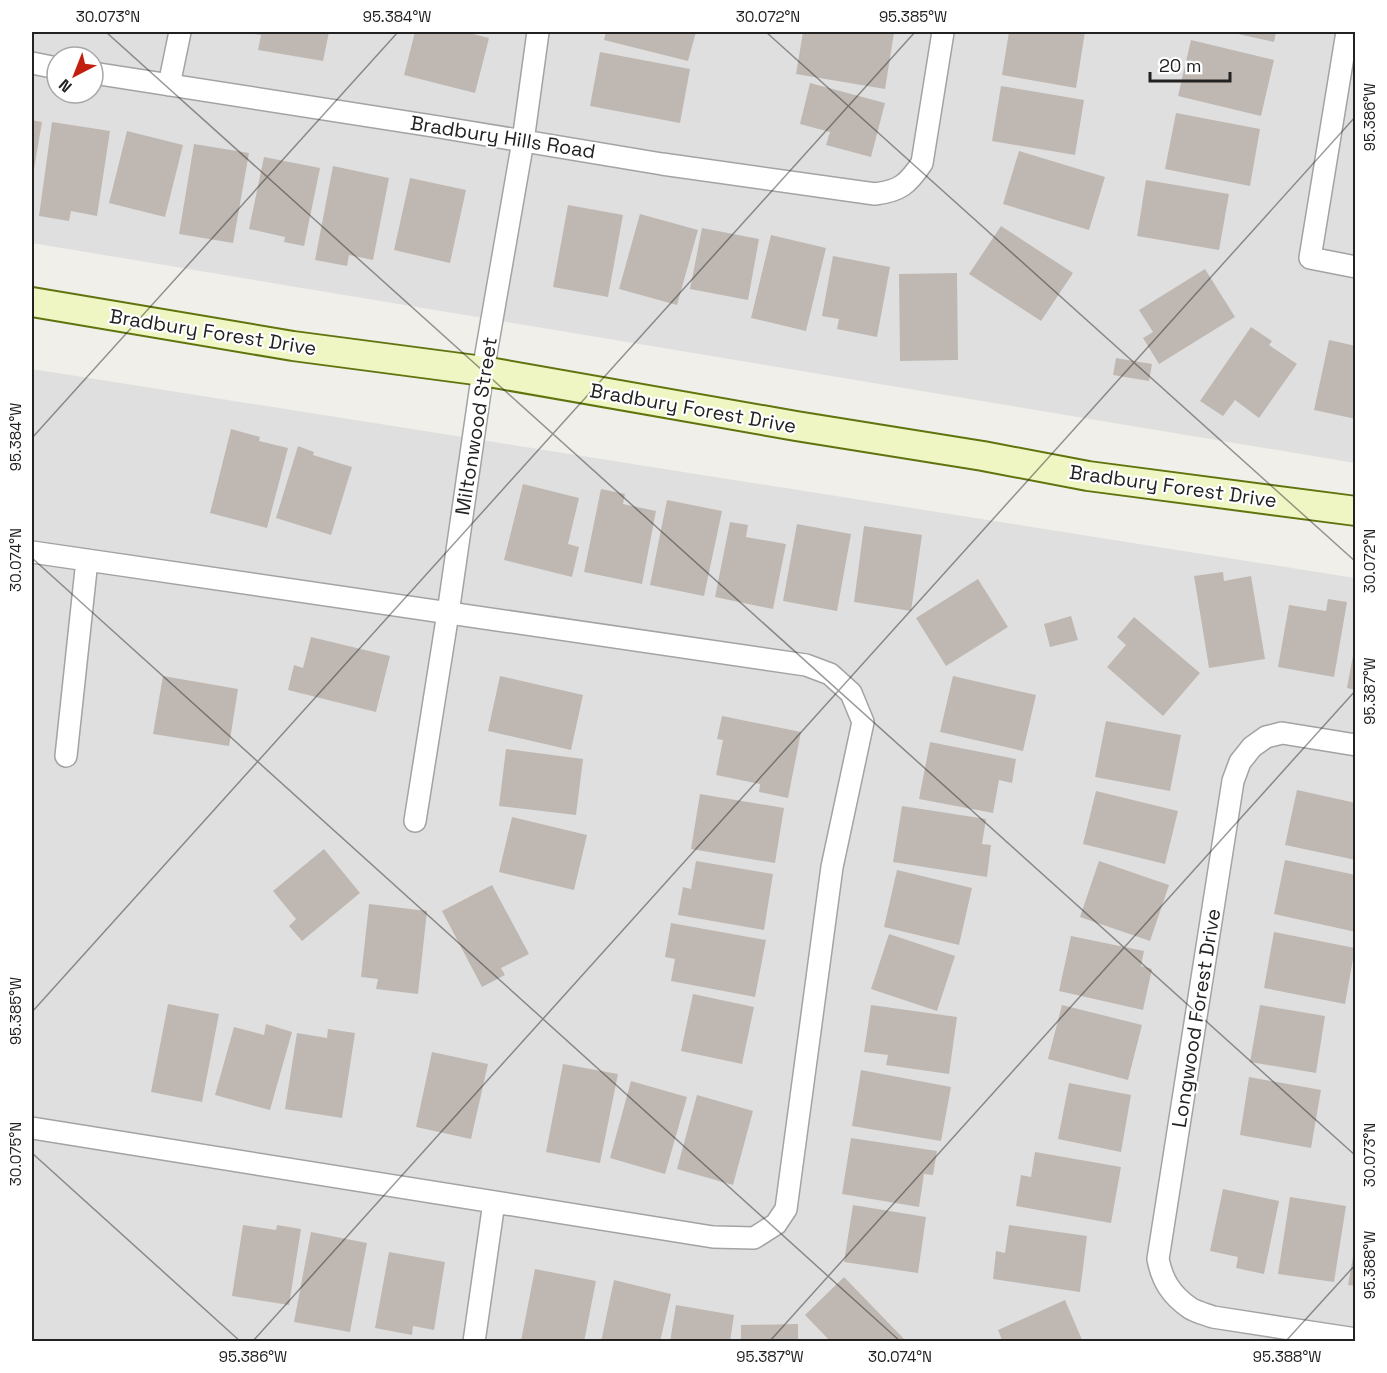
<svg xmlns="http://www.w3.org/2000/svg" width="1387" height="1373" font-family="'Space Grotesk',sans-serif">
<rect width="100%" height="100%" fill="#f1efea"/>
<!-- residential -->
<path fill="#e0dfdf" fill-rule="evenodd" d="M 32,32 L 1355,32 L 1355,463 L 32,243 ZM 57,57 L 93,57 L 93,93 L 57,93 Z
M 32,369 L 1355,578 L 1355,1341 L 32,1341 Z"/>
<!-- building -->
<path fill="#bfb8b2" d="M 248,32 L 329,32 L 323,61 L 258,50 L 261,35 L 248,33 Z
M 415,32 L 465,32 L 489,38 L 475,93 L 404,75 Z
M 606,32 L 696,32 L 688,61 L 604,40 Z
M 803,32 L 887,32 L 894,33 L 885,89 L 796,74 Z
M 1009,32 L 1085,32 L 1076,88 L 1002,75 Z
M 1229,32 L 1276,32 L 1274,42 Z
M 1191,40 L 1274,60 L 1261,116 L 1178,96 Z
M 600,52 L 690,69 L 680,123 L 590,106 Z
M 810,83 L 885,103 L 871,157 L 826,145 L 830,132 L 800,124 Z
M 1001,86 L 1084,100 L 1075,155 L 992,141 Z
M 1176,113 L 1260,129 L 1250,186 L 1165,169 Z
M 32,120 L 42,122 L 33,175 L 32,174 Z
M 52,122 L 110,131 L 97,216 L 71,211 L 69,221 L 39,216 Z
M 127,131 L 183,145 L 165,217 L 109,203 Z
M 194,144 L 249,153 L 233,243 L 179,234 Z
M 1019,151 L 1105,177 L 1089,230 L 1003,204 Z
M 264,157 L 320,168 L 304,246 L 284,242 L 285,237 L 249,229 Z
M 333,166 L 389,178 L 373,260 L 349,255 L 347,266 L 315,260 Z
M 410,178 L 466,190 L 450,263 L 394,250 Z
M 1146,180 L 1229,194 L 1219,250 L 1137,236 Z
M 568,205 L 623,215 L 608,297 L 553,287 Z
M 640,214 L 698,230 L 677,305 L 619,289 Z
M 1001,226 L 1073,273 L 1041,321 L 969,274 Z
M 702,228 L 759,239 L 748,300 L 690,289 Z
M 771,235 L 826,248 L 806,331 L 751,318 Z
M 833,256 L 890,267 L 877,337 L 837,329 L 839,319 L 822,316 Z
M 1205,269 L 1235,317 L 1159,364 L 1143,338 L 1153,332 L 1139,310 Z
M 957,273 L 958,360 L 900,361 L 899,274 Z
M 1251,327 L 1272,341 L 1269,345 L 1297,364 L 1259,418 L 1235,400 L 1223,416 L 1200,401 Z
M 1329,340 L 1356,346 L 1356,419 L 1314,410 Z
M 1116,358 L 1152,364 L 1149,381 L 1113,375 Z
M 231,429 L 260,437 L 259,441 L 288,448 L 267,528 L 210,513 Z
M 298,446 L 314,452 L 313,455 L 352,467 L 331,535 L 276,518 Z
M 523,484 L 579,498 L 568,544 L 579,547 L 572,577 L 504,560 Z
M 601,489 L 625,494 L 623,504 L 656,511 L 642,584 L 584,572 Z
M 667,500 L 722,511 L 704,596 L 650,585 Z
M 730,522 L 748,525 L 746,537 L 786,544 L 773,609 L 715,597 Z
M 797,524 L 851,534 L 837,611 L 783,601 Z
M 864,526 L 922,535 L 911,611 L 854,602 Z
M 1223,572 L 1224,581 L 1251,576 L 1265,659 L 1209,668 L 1194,576 Z
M 978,579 L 1008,627 L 946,666 L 916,618 Z
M 1328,599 L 1347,602 L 1334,677 L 1278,667 L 1289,605 L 1326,611 Z
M 1071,616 L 1078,640 L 1050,647 L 1044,624 Z
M 1134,617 L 1200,673 L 1163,716 L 1107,667 L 1126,645 L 1117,637 Z
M 311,637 L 390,656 L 376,712 L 288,690 L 294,665 L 303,668 Z
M 1354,650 L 1356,650 L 1356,690 L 1347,688 Z
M 163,676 L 238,689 L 229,746 L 153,734 Z
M 500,676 L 583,695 L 571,750 L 488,731 Z
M 953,676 L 1036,695 L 1023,751 L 940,732 Z
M 722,716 L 801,732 L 788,798 L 759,792 L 760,784 L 716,775 L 723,740 L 717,739 Z
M 1106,721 L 1181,735 L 1170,791 L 1095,777 Z
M 930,742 L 1016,759 L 1012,783 L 999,780 L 993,813 L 919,799 Z
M 506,749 L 583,759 L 576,815 L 499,806 Z
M 1297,790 L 1356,803 L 1356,860 L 1285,845 Z
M 1096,791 L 1178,811 L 1165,864 L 1083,844 Z
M 700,794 L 784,808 L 775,863 L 691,849 Z
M 902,806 L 986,819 L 982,844 L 991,845 L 987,877 L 893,862 Z
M 512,817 L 587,835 L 574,890 L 499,872 Z
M 324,849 L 360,893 L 302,941 L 289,926 L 296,919 L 273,891 Z
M 1285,860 L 1356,875 L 1356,932 L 1274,914 Z
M 696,861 L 773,874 L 764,930 L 678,915 L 683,887 L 691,889 Z
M 1099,861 L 1169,885 L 1150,941 L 1080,917 Z
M 897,870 L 972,888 L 959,945 L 884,927 Z
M 492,885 L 529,954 L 501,968 L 505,975 L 482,987 L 442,911 Z
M 369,904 L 427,911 L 418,994 L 376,989 L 378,979 L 361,977 Z
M 671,923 L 766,940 L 755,997 L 671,981 L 675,959 L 665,957 Z
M 1274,932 L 1355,948 L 1345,1004 L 1264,988 Z
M 889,934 L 955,956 L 937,1011 L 871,989 Z
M 1071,936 L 1144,951 L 1141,966 L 1152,969 L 1143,1010 L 1059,991 Z
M 693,994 L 754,1007 L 742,1064 L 681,1051 Z
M 168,1004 L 219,1014 L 202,1102 L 151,1092 Z
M 871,1005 L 957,1017 L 949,1074 L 886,1065 L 888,1055 L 864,1052 Z
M 1062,1005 L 1142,1025 L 1128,1080 L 1048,1059 Z
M 1260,1005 L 1325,1016 L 1316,1073 L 1250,1062 Z
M 266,1024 L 292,1032 L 270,1110 L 215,1095 L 234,1027 L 264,1035 Z
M 328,1029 L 355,1033 L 342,1118 L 285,1109 L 297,1033 L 327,1038 Z
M 432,1052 L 488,1064 L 471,1139 L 416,1127 Z
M 563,1064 L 618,1074 L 600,1163 L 546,1152 Z
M 861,1070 L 951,1087 L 941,1141 L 852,1126 Z
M 1249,1077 L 1321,1090 L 1311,1148 L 1240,1135 Z
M 631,1081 L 687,1097 L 665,1174 L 610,1158 Z
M 1069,1083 L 1131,1095 L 1121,1152 L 1058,1139 Z
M 697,1095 L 753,1111 L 733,1185 L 677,1169 Z
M 851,1138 L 937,1151 L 933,1175 L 924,1174 L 919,1207 L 842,1194 Z
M 1035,1152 L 1121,1167 L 1111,1223 L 1016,1206 L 1021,1175 L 1031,1177 Z
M 1223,1189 L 1279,1201 L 1264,1274 L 1236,1268 L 1238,1257 L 1210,1251 Z
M 1290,1197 L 1346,1206 L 1334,1282 L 1278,1274 Z
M 853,1205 L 926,1217 L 918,1273 L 844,1262 Z
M 243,1225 L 276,1230 L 277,1225 L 301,1229 L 289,1305 L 232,1296 Z
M 1009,1225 L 1087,1236 L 1080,1292 L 993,1279 L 996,1251 L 1005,1253 Z
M 311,1232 L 367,1243 L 350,1332 L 294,1322 Z
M 1354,1251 L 1356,1251 L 1356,1286 L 1348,1285 Z
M 389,1252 L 445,1262 L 434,1330 L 413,1326 L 412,1335 L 375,1328 Z
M 535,1269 L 596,1281 L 584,1342 L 521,1341 Z
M 844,1277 L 905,1340 L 904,1342 L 831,1342 L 805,1315 Z
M 614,1280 L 671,1294 L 660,1342 L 601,1342 Z
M 1065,1300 L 1083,1342 L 998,1342 L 1002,1340 L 998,1330 Z
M 676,1305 L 734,1315 L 730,1342 L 670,1342 Z
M 798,1324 L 798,1342 L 741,1342 L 741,1325 Z"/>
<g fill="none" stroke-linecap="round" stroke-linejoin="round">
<!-- street casing -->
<g stroke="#a3a3a3" stroke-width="24">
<path id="street" d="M 1347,32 L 1310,258 L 1356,267
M 32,63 L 57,68
M 93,73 L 439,127 L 662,164 L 875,194 C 900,191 908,184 922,163 L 943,32
M 169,85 L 180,32
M 32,552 L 806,665 L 830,674 L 851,693 L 863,722 L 832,867 L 786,1209 L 776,1224 L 754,1238 L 713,1237 L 32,1128
M 1356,745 L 1282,733 L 1266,737 L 1252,747 L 1240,762 L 1233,781 L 1158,1259 C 1162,1280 1171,1295 1190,1308 C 1196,1312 1205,1314 1213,1317 L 1356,1339
M 66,756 L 87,560
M 415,821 L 448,613 L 483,371 L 523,141 L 538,32
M 474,1342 L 494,1202"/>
</g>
<!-- secondary casing -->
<g stroke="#60740e" stroke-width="32">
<path id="secondary" d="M 32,302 L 293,346 L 483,371 L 796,426 L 983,456 L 1088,476 L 1356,511"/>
</g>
<!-- street -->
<use href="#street" stroke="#fff" stroke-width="21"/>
<!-- secondary -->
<use href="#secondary" stroke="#eff5c3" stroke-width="28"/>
</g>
<!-- ticks -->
<path fill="none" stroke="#222" stroke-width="1.5" stroke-opacity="0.45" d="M 106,32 L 1356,1156M 766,32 L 1356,562M 32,438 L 398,32M 32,558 L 901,1342M 32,1012 L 915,32M 32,1153 L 241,1342M 252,1342 L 1356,116M 769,1342 L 1356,690M 1285,1342 L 1356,1264"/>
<g text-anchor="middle" stroke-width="4.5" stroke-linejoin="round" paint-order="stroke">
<!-- street labels -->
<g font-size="20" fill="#222" stroke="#fff">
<text transform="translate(503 137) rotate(9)" y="7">Bradbury Hills Road</text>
<text transform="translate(213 332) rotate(9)" y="7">Bradbury Forest Drive</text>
<text transform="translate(693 408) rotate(10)" y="7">Bradbury Forest Drive</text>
<text transform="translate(476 426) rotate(-81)" y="7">Miltonwood Street</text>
<text transform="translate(1173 486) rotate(8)" y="7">Bradbury Forest Drive</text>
<text transform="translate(1196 1018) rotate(-81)" y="7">Longwood Forest Drive</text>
</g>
</g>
<!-- border -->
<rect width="1387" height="1373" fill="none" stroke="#ffffff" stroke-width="66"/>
<!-- north arrow -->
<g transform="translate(75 75) rotate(222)"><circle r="28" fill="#ffffff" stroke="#a7a7a7" stroke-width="1.5"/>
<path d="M0-4.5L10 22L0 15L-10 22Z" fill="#c31f10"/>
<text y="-9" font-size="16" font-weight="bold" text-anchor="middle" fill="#222222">N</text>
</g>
<!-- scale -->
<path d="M1150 72v9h80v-9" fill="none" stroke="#222222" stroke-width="3"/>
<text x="1159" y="72" font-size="18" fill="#222222" stroke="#ffffff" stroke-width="4.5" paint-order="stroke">20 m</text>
<rect x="33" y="33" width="1321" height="1307" fill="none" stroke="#222" stroke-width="2"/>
<g font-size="15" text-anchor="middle" fill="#222">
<text x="108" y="22">30.073°N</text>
<text x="397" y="22">95.384°W</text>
<text x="768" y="22">30.072°N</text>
<text x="913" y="22">95.385°W</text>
<text transform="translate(1370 117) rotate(-90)" y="5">95.386°W</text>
<text transform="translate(16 437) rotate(-90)" y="5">95.384°W</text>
<text transform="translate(16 560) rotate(-90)" y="5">30.074°N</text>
<text transform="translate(1370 561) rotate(-90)" y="5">30.072°N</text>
<text transform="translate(1370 691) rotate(-90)" y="5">95.387°W</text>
<text transform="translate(16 1011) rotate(-90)" y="5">95.385°W</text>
<text transform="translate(16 1154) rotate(-90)" y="5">30.075°N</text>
<text transform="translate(1370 1155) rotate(-90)" y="5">30.073°N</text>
<text transform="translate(1370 1265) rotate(-90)" y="5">95.388°W</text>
<text x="253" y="1362">95.386°W</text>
<text x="770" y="1362">95.387°W</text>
<text x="900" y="1362">30.074°N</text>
<text x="1287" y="1362">95.388°W</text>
</g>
</svg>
